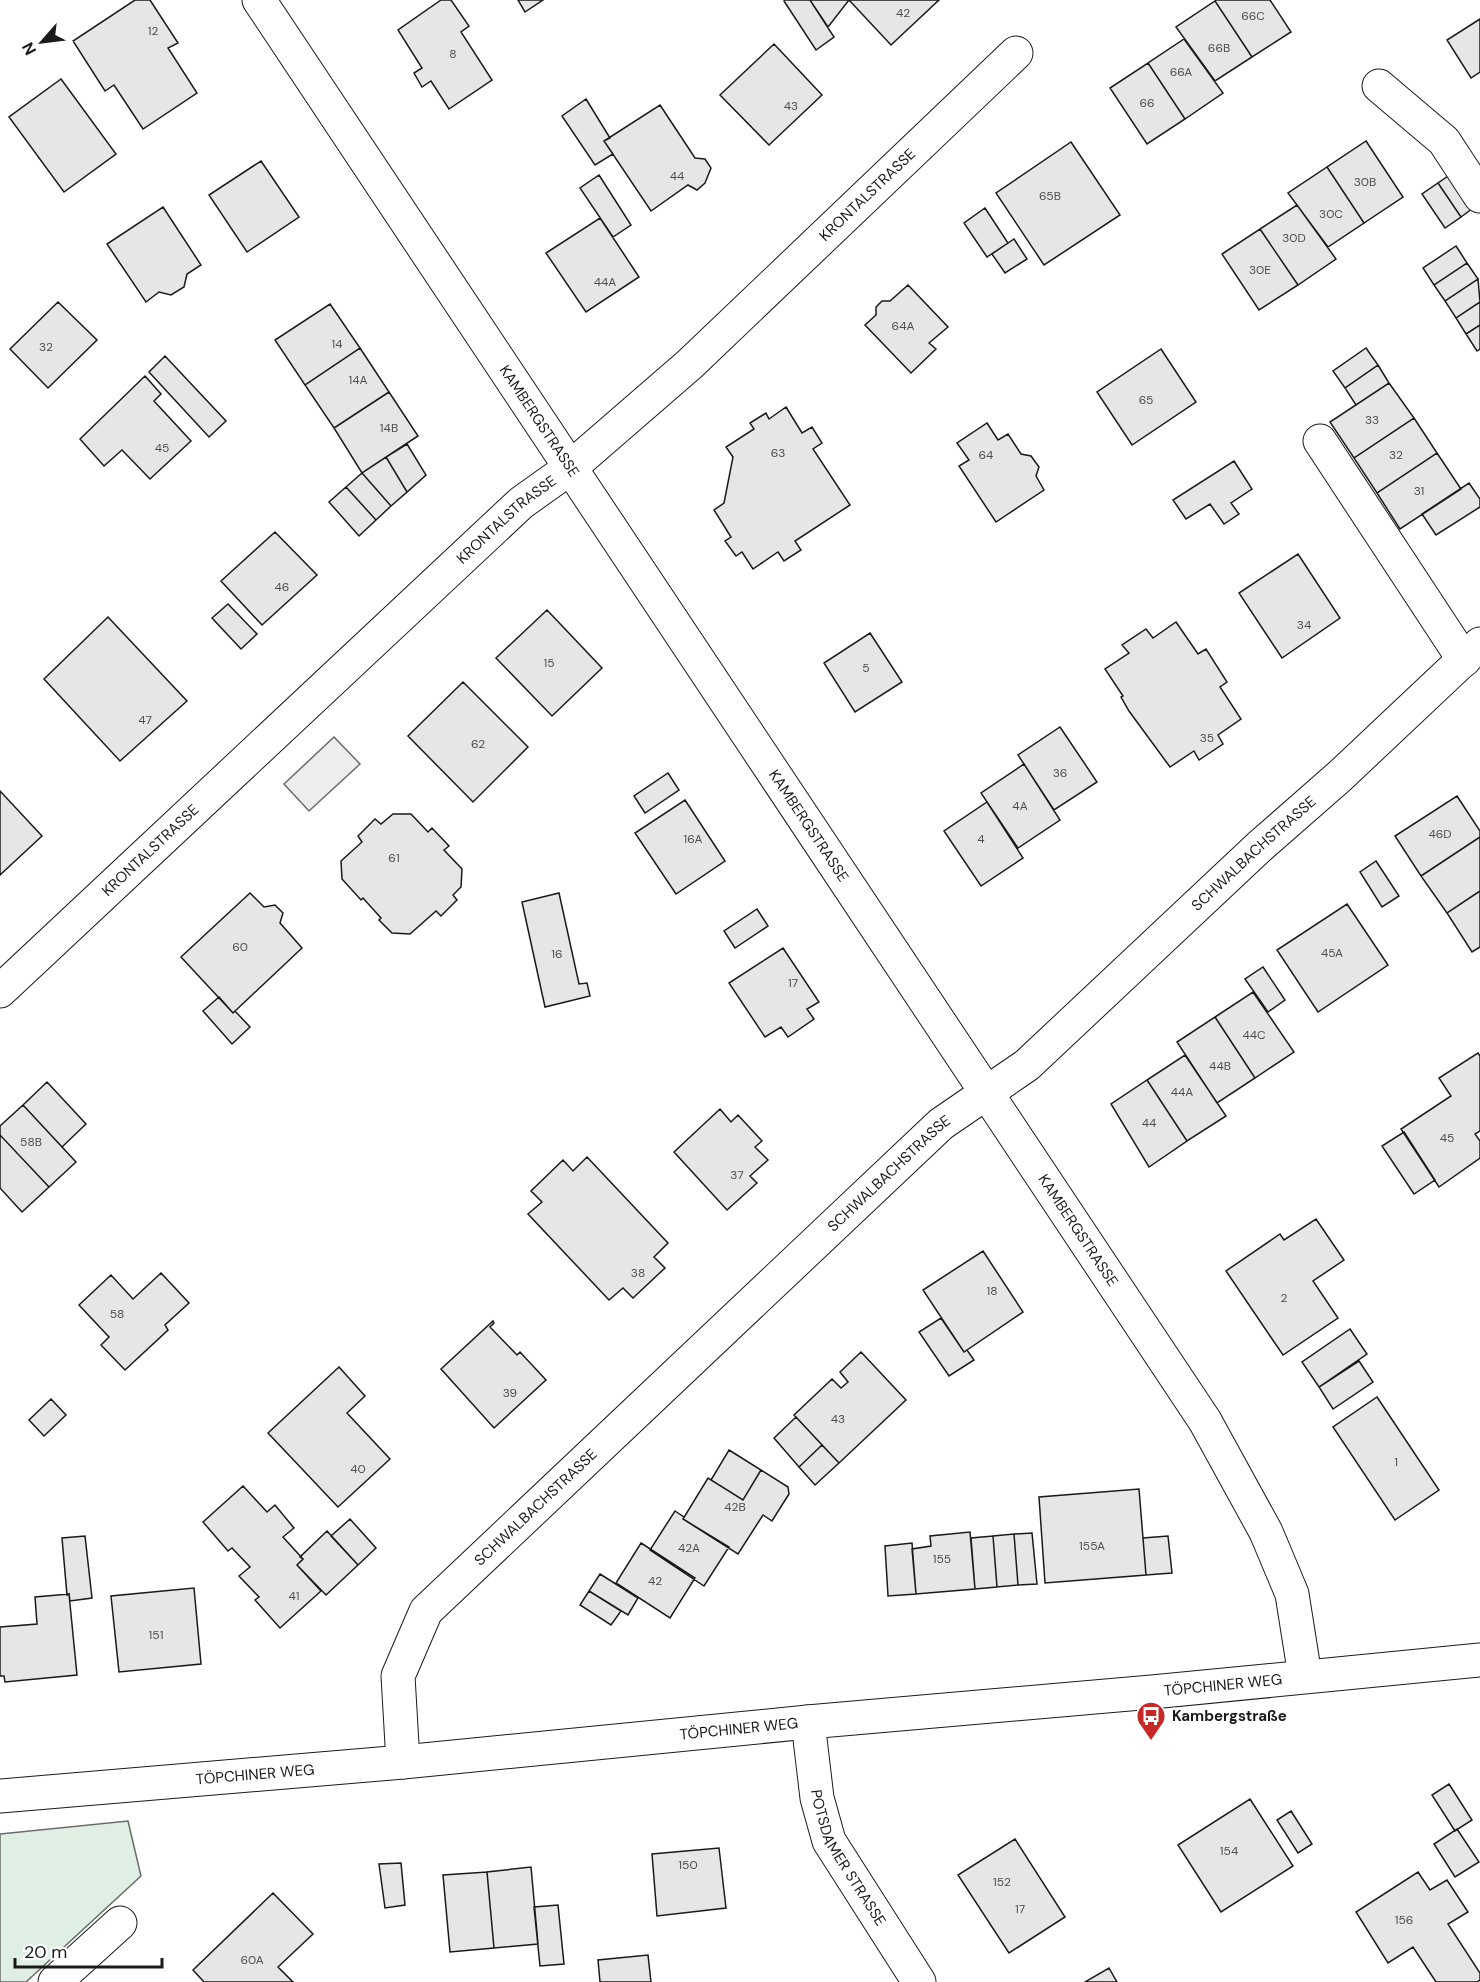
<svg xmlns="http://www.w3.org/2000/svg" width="1480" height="1982" font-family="'DM Sans',sans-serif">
<rect width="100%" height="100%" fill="#fff"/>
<!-- green -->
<path fill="#e0efe3" stroke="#6a6a6a" stroke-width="1.5" d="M 128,1821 L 141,1876 L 26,1982 L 0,1982 L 0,1834 Z"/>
<!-- parking -->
<path fill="#ededed" stroke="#6a6a6a" stroke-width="1.5" d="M 334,737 L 360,764 L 309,811 L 284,784 Z"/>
<!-- building -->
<path fill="#e6e6e6" stroke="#1a1a1a" stroke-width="1.5" d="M 135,0 L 150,0 L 178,43 L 168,48 L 197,93 L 143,129 L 114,85 L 105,91 L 73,41 Z
M 441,0 L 451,0 L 469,26 L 461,32 L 492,80 L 449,109 L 431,81 L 422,87 L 414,73 L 422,68 L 398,30 Z
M 518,0 L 543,0 L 525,12 Z
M 785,0 L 810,0 L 834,37 L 816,50 L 784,1 Z
M 810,0 L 849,0 L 828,27 Z
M 849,0 L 939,0 L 891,45 Z
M 1216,0 L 1270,0 L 1291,32 L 1252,57 L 1215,1 Z
M 1215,1 L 1252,57 L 1215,81 L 1176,27 Z
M 1480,19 L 1480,72 L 1471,78 L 1447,40 Z
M 1184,39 L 1223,93 L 1185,119 L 1148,63 Z
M 774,44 L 822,95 L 769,145 L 720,95 Z
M 1148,63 L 1185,119 L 1147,144 L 1110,88 Z
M 61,79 L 116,154 L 64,192 L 9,117 Z
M 586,99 L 610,138 L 604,141 L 613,154 L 595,165 L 562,116 Z
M 660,105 L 695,158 L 705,159 L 711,168 L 705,183 L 697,190 L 688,185 L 651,211 L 604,141 Z
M 1366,141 L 1403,197 L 1364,223 L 1327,167 Z
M 1071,142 L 1120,215 L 1044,265 L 996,193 Z
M 261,161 L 299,217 L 247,252 L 209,195 Z
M 1327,167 L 1364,223 L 1328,247 L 1288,193 Z
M 1454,172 L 1477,205 L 1461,217 L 1438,183 Z
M 599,175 L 631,225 L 613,237 L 580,188 Z
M 1438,183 L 1461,217 L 1445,228 L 1422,194 Z
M 1297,205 L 1336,259 L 1298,285 L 1260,229 Z
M 163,207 L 201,265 L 187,274 L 184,287 L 171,295 L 159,292 L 146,302 L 107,244 Z
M 985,208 L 1008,243 L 987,257 L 964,223 Z
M 600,218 L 639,277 L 586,312 L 546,253 Z
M 1260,229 L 1298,285 L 1259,310 L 1222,254 Z
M 1014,239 L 1027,259 L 1005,273 L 992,254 Z
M 1456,246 L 1467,263 L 1434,285 L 1423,268 Z
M 1467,263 L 1478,279 L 1445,301 L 1434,285 Z
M 1478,279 L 1480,302 L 1456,318 L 1445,301 Z
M 908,285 L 948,327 L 929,343 L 936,349 L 911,373 L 865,325 L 876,315 L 876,307 L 882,301 L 890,301 Z
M 58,302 L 97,340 L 48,388 L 10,349 Z
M 1480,302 L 1480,325 L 1466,334 L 1456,318 Z
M 330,304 L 360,348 L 305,385 L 275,340 Z
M 1480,325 L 1480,349 L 1477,351 L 1466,334 Z
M 360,348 L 389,392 L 334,428 L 305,385 Z
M 1366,348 L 1378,365 L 1345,388 L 1333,371 Z
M 1161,349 L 1196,402 L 1132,445 L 1097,392 Z
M 165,356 L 226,421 L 209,437 L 149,372 Z
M 1378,365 L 1389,383 L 1356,405 L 1345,388 Z
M 145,376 L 161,394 L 154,401 L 191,441 L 150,479 L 122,450 L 104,466 L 80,439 Z
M 1389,383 L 1414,418 L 1354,458 L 1330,422 Z
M 389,392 L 418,436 L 362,473 L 334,428 Z
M 786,407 L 802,433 L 812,427 L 822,443 L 813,449 L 850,505 L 795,541 L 801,550 L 784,561 L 778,552 L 753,569 L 742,552 L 736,556 L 725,541 L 731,537 L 714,510 L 724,503 L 733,457 L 726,447 L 754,429 L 750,423 L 766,413 L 769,419 Z
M 1414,418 L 1437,453 L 1377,493 L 1354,458 Z
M 987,423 L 998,440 L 1008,434 L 1021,454 L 1031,456 L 1039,467 L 1036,476 L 1044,490 L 996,522 L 959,466 L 969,460 L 957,443 Z
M 407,444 L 426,475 L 407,492 L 386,457 Z
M 1437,453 L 1461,489 L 1400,529 L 1377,493 Z
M 386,457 L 407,492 L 391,506 L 362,473 Z
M 1234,461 L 1252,489 L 1231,503 L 1239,514 L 1224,524 L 1210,504 L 1186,519 L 1173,500 Z
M 362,473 L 391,506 L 376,520 L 346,487 Z
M 1469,483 L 1480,499 L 1480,507 L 1436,535 L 1422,514 Z
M 346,487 L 376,520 L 359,536 L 329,502 Z
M 275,532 L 317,575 L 262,625 L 221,581 Z
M 1298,554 L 1340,618 L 1282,658 L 1239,593 Z
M 228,604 L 257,634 L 241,649 L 212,618 Z
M 547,610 L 602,668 L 552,716 L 496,658 Z
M 108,617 L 187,701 L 120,761 L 44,679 Z
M 1176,622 L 1198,654 L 1206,649 L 1227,682 L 1220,687 L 1241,719 L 1218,735 L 1223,744 L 1199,760 L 1194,751 L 1170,767 L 1129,711 L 1121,697 L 1123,696 L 1105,669 L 1129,653 L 1122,645 L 1146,629 L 1153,638 Z
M 870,633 L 902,682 L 855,712 L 824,663 Z
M 463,682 L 528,747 L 473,802 L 408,736 Z
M 1060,727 L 1097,782 L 1054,810 L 1018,755 Z
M 1024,764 L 1060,820 L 1018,848 L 981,793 Z
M 668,773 L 679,790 L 645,813 L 634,796 Z
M 0,791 L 42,836 L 0,875 Z
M 1457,796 L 1480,831 L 1480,837 L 1421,876 L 1395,836 Z
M 685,800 L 725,861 L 676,894 L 635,833 Z
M 987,802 L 1023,858 L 981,886 L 944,831 Z
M 393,814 L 411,814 L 428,832 L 432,828 L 449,846 L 444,850 L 462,869 L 461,887 L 453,895 L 457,900 L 441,916 L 436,911 L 410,934 L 392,933 L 379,920 L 381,918 L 363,898 L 361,900 L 342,879 L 341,861 L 362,842 L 358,836 L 375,819 L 381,824 Z
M 1480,837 L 1480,891 L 1447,913 L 1421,876 Z
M 1376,861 L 1399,896 L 1382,907 L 1360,872 Z
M 1480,891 L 1480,947 L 1472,952 L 1447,913 Z
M 250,893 L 264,907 L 275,905 L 283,913 L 280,923 L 302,948 L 233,1013 L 181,957 Z
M 559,893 L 579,984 L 587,983 L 590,996 L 545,1007 L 522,902 Z
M 1347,904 L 1388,965 L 1318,1012 L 1277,950 Z
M 757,909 L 768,926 L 735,948 L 724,931 Z
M 783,948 L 819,1002 L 807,1009 L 814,1019 L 788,1037 L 781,1027 L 765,1037 L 729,983 Z
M 1263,967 L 1285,1000 L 1268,1012 L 1245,979 Z
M 1253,992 L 1294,1052 L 1255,1078 L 1215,1017 Z
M 219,997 L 233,1013 L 235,1011 L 250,1027 L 232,1044 L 203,1011 Z
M 1215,1017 L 1255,1078 L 1217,1103 L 1177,1042 Z
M 1478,1053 L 1480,1056 L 1480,1131 L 1475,1134 L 1480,1141 L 1480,1158 L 1439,1187 L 1401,1129 L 1451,1096 L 1439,1078 Z
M 1185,1055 L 1226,1116 L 1187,1141 L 1147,1080 Z
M 1147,1080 L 1187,1141 L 1149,1167 L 1111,1104 Z
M 47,1082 L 86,1124 L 62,1147 L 23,1105 Z
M 23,1105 L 76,1162 L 49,1187 L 0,1135 L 0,1126 Z
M 720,1109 L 731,1122 L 738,1115 L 762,1141 L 755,1147 L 768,1160 L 750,1176 L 757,1183 L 727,1210 L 674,1152 Z
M 1404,1132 L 1435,1180 L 1414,1194 L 1382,1146 Z
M 0,1135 L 49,1187 L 22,1212 L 0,1188 Z
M 587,1157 L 668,1243 L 654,1257 L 665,1268 L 633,1298 L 623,1288 L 609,1300 L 528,1214 L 542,1202 L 531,1191 L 563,1160 L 573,1171 Z
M 1316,1219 L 1344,1260 L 1313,1281 L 1338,1318 L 1283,1355 L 1226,1271 L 1280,1234 L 1284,1240 Z
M 983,1251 L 1023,1312 L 964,1352 L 923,1290 Z
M 161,1273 L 189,1303 L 165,1325 L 168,1330 L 125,1370 L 101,1345 L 109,1337 L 79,1305 L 111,1275 L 133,1299 Z
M 941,1318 L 964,1352 L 967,1350 L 974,1360 L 949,1376 L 919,1332 Z
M 493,1321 L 494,1323 L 490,1327 L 517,1355 L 520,1352 L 546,1380 L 494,1428 L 441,1369 Z
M 1350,1329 L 1367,1354 L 1319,1387 L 1302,1362 Z
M 861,1352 L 906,1400 L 839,1463 L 794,1415 L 832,1379 L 841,1388 L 848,1382 L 840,1372 Z
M 1359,1361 L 1373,1382 L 1333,1409 L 1319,1387 Z
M 339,1367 L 365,1396 L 347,1413 L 390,1459 L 338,1507 L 268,1433 Z
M 1377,1397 L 1439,1490 L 1395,1520 L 1333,1427 Z
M 51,1399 L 66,1415 L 44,1436 L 29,1420 Z
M 796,1417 L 822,1445 L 799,1467 L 774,1438 Z
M 822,1445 L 839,1463 L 815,1485 L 799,1467 Z
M 729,1450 L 761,1470 L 743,1500 L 711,1480 Z
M 761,1470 L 788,1487 L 789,1494 L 772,1521 L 763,1515 L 738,1554 L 683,1519 L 708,1478 L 743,1500 Z
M 243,1486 L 267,1512 L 275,1505 L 294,1528 L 283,1537 L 303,1559 L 297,1565 L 321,1591 L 280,1628 L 255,1600 L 259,1597 L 239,1576 L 250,1567 L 232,1548 L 228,1551 L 203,1522 Z
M 1139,1489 L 1146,1575 L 1045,1583 L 1039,1497 Z
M 675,1511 L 684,1517 L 683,1519 L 729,1547 L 704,1586 L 650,1550 Z
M 350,1519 L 376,1548 L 358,1565 L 331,1536 Z
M 327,1531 L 358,1565 L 326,1595 L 297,1565 L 303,1559 L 300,1557 Z
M 970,1532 L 975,1589 L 916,1594 L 912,1549 L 931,1546 L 930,1536 Z
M 1032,1533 L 1037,1584 L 1018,1585 L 1014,1534 Z
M 1014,1534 L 1018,1585 L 997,1587 L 993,1536 Z
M 85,1536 L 92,1598 L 70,1601 L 69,1594 L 67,1595 L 62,1538 Z
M 993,1536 L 997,1587 L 975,1589 L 971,1538 Z
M 1168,1536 L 1172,1573 L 1146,1575 L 1143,1538 Z
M 641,1543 L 695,1578 L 670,1618 L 616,1583 Z
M 912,1543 L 916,1594 L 888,1596 L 885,1546 Z
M 600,1574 L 638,1598 L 628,1615 L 589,1591 Z
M 194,1588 L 201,1664 L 119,1672 L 111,1596 Z
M 589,1591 L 621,1611 L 611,1625 L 580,1605 Z
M 69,1594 L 77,1675 L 5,1682 L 4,1676 L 0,1676 L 0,1627 L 37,1624 L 35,1597 Z
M 1449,1784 L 1472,1820 L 1455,1831 L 1432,1795 Z
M 1250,1799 L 1293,1866 L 1221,1912 L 1178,1845 Z
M 1291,1811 L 1312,1844 L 1298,1853 L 1277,1820 Z
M 1457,1829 L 1479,1862 L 1455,1877 L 1434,1844 Z
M 1015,1839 L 1065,1917 L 1009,1953 L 958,1875 Z
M 719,1848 L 726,1908 L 657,1916 L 652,1854 Z
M 401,1863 L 405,1905 L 385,1908 L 379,1864 Z
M 531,1867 L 538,1944 L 494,1948 L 487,1872 Z
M 487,1872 L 494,1948 L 450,1952 L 443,1875 Z
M 1418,1872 L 1430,1890 L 1447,1880 L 1468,1912 L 1448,1924 L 1480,1973 L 1480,1980 L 1477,1982 L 1436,1982 L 1413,1947 L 1388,1963 L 1356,1912 Z
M 273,1893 L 313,1934 L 278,1967 L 293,1982 L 204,1982 L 193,1970 Z
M 558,1905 L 564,1964 L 540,1966 L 534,1907 Z
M 648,1955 L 651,1982 L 600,1982 L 598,1960 Z
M 1109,1968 L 1117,1982 L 1085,1982 Z"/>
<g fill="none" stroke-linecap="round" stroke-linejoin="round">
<!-- minor casing -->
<g stroke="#1a1a1a" stroke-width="35">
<g id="minor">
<path id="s1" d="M 259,0 L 1205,1421 L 1266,1532 L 1292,1594 L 1305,1676"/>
<path d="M 1379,86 L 1444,141 L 1480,196"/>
<path d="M 1320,441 L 1464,660"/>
<path id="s2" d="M 0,991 L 521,503 L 570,468 L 690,364 L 1016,53"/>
<path id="s3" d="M 808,1722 L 817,1798 L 829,1841 L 919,1982"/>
<path id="s4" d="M 403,1762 L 398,1676 L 426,1611 L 941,1124 L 1027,1065 L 1259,847 L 1340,776 L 1480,644"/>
<path id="s5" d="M 0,1796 L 403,1762 L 808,1722 L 1152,1692 L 1480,1660"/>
<path d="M 55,1982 L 120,1923"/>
</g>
</g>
<!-- minor -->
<use href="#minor" stroke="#fff" stroke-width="33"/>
</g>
<!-- icons -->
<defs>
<g id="bus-pin" transform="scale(1.5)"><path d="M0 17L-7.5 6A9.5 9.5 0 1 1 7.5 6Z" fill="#c62828" stroke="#fff"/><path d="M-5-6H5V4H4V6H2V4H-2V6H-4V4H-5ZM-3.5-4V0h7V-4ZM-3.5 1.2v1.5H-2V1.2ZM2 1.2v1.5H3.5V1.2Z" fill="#fff"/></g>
</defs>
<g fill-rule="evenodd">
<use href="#bus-pin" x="1151" y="1716"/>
</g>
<g text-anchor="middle" stroke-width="4.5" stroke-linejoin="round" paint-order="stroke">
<!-- number labels -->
<g font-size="12" fill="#4d4d4d">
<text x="903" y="17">42</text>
<text x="1253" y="20">66C</text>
<text x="153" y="35">12</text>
<text x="1219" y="52">66B</text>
<text x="453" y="58">8</text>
<text x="1181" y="76">66A</text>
<text x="1147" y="107">66</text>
<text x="791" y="110">43</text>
<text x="677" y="180">44</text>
<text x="1365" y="186">30B</text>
<text x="1050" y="200">65B</text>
<text x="1331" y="218">30C</text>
<text x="1294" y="242">30D</text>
<text x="1260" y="274">30E</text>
<text x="605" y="286">44A</text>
<text x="903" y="330">64A</text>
<text x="337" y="348">14</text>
<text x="46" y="351">32</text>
<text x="358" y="384">14A</text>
<text x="1146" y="404">65</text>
<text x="1372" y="424">33</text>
<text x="389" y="432">14B</text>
<text x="162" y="452">45</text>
<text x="778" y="457">63</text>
<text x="986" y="459">64</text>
<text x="1396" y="459">32</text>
<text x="1419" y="495">31</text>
<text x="282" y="591">46</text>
<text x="1304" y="629">34</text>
<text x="549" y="667">15</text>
<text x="866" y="672">5</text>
<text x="145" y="724">47</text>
<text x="1207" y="742">35</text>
<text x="478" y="748">62</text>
<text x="1060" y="777">36</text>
<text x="1020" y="810">4A</text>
<text x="1440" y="838">46D</text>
<text x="693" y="843">16A</text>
<text x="981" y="843">4</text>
<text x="394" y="862">61</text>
<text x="240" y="951">60</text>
<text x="1332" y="957">45A</text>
<text x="557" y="958">16</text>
<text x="793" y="987">17</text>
<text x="1254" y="1039">44C</text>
<text x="1220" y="1070">44B</text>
<text x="1182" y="1096">44A</text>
<text x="1149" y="1127">44</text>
<text x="1447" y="1142">45</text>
<text x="31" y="1146">58B</text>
<text x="737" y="1179">37</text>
<text x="638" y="1277">38</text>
<text x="992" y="1295">18</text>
<text x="1284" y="1302">2</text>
<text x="117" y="1318">58</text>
<text x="510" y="1397">39</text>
<text x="838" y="1423">43</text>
<text x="1396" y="1466">1</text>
<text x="358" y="1473">40</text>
<text x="735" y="1511">42B</text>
<text x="1092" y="1550">155A</text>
<text x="689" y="1552">42A</text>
<text x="942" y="1563">155</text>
<text x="655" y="1585">42</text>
<text x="294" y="1600">41</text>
<text x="156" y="1639">151</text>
<text x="1229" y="1855">154</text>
<text x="688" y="1869">150</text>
<text x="1002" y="1886">152</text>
<text x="1020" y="1913">17</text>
<text x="1404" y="1924">156</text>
<text x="252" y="1964">60A</text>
</g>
<!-- street labels -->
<g font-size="15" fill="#1a1a1a" stroke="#fff">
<text dy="5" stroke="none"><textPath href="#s2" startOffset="1178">KRONTALSTRASSE</textPath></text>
<text dy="5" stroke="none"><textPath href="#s1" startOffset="506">KAMBERGSTRASSE</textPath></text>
<text dy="5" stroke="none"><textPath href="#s2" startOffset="692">KRONTALSTRASSE</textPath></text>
<text dy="5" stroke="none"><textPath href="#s1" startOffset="992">KAMBERGSTRASSE</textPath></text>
<text dy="5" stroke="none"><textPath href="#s2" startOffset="206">KRONTALSTRASSE</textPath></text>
<text dy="5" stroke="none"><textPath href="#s4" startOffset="1280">SCHWALBACHSTRASSE</textPath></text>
<text dy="5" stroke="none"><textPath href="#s4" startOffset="794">SCHWALBACHSTRASSE</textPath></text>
<text dy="5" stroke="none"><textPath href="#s1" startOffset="1478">KAMBERGSTRASSE</textPath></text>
<text dy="5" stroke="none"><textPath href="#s4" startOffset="308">SCHWALBACHSTRASSE</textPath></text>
<text dy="5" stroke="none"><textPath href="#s5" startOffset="1228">TÖPCHINER WEG</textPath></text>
<text dy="5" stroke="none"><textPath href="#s5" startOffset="742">TÖPCHINER WEG</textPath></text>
<text dy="5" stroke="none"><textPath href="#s5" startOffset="256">TÖPCHINER WEG</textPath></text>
<text dy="5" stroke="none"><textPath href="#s3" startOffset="144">POTSDAMER STRASSE</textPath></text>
</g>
<!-- poi labels -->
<g font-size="15" font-weight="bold" fill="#1a1a1a" stroke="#fff" text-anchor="start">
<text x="1172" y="1721">Kambergstraße</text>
</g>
</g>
<!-- north arrow -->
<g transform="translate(42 42) rotate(242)" stroke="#ffffff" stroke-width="4.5" paint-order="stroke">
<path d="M0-4.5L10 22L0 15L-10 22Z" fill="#1a1a1a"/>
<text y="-9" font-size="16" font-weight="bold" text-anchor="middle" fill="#1a1a1a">N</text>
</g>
<!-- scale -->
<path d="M15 1958v9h147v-9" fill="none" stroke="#1a1a1a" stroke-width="3"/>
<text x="24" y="1958" font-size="18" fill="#1a1a1a" stroke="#ffffff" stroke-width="4.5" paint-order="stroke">20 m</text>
</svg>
